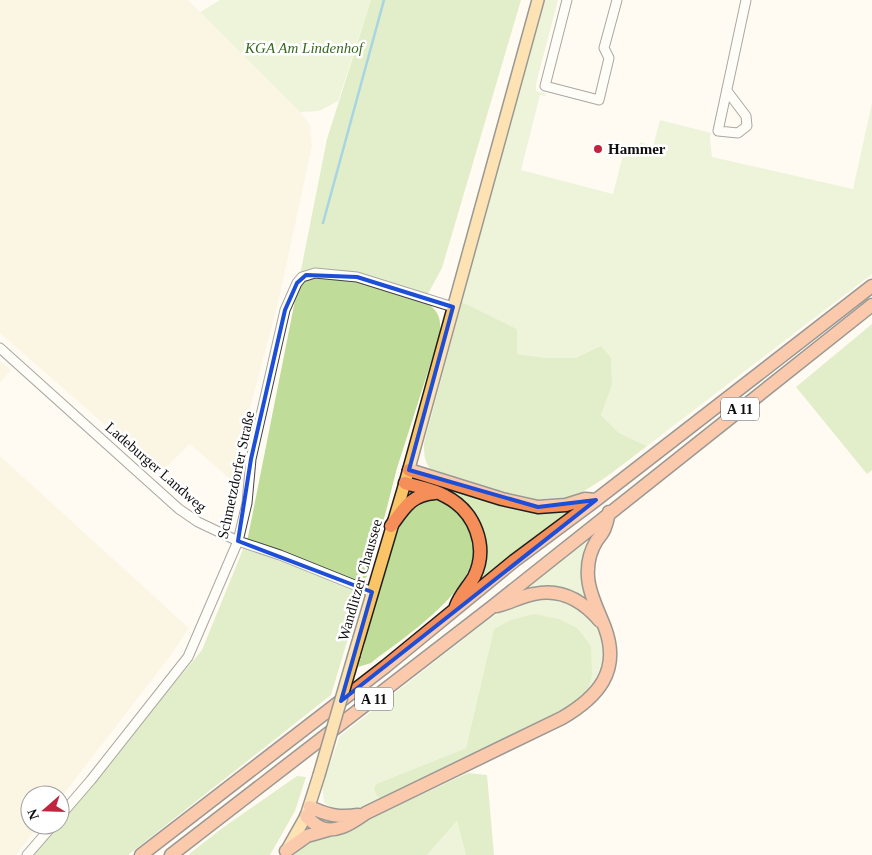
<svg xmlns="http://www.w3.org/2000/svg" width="872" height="855" font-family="'Times New Roman',serif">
<rect width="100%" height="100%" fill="#fffbf2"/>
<!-- farmland -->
<path fill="#f6eed1" d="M 0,0 L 188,0 L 300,112 L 310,125 L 312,146 L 279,299 L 231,480 L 190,444 L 160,473 L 0,333 Z
M 0,361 L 11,370 L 0,383 Z
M 0,456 L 189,628 L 171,655 L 60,799 L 60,795 L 30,795 L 30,825 L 39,825 L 16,855 L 0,855 Z"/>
<!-- green -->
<path fill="#d9ebba" d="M 220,0 L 371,0 L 338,101 L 319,111 L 300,112 L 200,12 Z
M 545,0 L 558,0 L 536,84 L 536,91 L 546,94 L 546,96 L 540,95 L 521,170 L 613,194 L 623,155 L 636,157 L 640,142 L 653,146 L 660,120 L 711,133 L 710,138 L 712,157 L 853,189 L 872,103 L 872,274 L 647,446 L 619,433 L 601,415 L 612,385 L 611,358 L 546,358 L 516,354 L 517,329 L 462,302 L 472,256 Z
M 438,486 L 543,514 L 568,511 L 479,583 L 477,579 L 484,559 Z
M 590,539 L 592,542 L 591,605 L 525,590 Z
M 548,596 C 557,600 568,602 577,606 C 582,608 585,613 589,617 C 610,638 605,669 588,691 L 494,630 L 466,748 L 376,784 L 382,799 L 362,807 L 346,810 L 333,809 L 324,802 L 322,785 L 340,736 L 488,620 C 510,605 522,601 548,596 Z
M 457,821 L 466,855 L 427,855 Z"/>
<!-- forest -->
<path fill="#bfdc99" d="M 371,0 L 521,0 L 442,268 L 424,301 C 439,311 441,317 440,334 L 397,468 L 385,515 L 331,695 L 128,855 L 32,855 L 56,825 L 60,825 L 60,821 L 202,650 L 248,537 L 327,139 Z
M 462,302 L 517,329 L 517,354 L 546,358 L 576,358 L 601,346 L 611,358 L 612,385 L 601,415 L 619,433 L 647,446 C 626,462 585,496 560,501 C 524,509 466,482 431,470 C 424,461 424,454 424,443 Z
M 872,324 L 872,470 L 867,474 L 796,387 Z
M 435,499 C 449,501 460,513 467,524 C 501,577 405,636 371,663 L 358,667 L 365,643 L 363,642 L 388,552 L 406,514 L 410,509 L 422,501 Z
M 534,614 L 559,619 L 577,628 L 591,646 L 592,675 L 588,691 L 575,704 L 559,714 L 382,799 L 377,796 L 374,789 L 376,784 L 466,748 L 494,629 L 511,620 Z
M 468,773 L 487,775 L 494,855 L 466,855 L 457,821 L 427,855 L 294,855 L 310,840 L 343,833 L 369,819 Z
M 297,776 L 306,777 L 295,811 L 270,855 L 188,855 L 221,829 Z"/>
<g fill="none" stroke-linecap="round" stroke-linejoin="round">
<!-- stream -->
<path stroke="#3ca6cf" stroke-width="2.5" d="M 323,223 L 384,0"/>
<!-- minor casing -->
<g stroke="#424242" stroke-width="11">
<path id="minor" d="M 567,0 L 545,86 L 599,100 L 609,58 L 604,48 L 617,0
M 727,91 L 746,116 L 747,126 L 738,133 L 718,131 L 746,0
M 0,348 L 179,509 L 198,522 L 238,541 L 280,555 L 372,592
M 60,816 L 91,780 L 188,657 L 238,541 L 247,503 L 251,459 L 285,310 L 297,283 L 302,277 L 315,273 L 357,277 L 453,307
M 27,855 L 53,825"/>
</g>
<!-- major casing -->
<g stroke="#202020" stroke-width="14">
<path id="major" d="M 354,655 L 405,483 L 538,0
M 288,848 L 306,816 L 319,775"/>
</g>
<!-- highway casing -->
<g stroke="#202020" stroke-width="15">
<path id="highway" d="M 409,470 L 502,499 L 538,507 L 566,505 L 585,499 L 596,500
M 405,483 C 418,487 433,489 445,496 C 475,511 489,547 474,577 C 468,587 460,595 456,606
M 391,526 C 405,507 411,495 435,493
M 497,606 C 510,603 521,596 534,594 C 561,588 583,601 600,621
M 310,807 C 327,815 339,818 358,815
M 306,816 C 310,820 314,824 318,826 C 334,836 353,822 366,813 L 562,718 C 598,697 621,671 605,628 C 599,612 589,594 588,577 C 587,564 590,551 597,540 C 600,536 604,532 605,527 C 607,523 608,517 609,512
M 286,851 L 307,836 L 328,830
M 141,855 L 386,666 L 514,561 L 596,500 L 872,286
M 171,855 L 492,607 L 872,305"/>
</g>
<!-- minor -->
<use href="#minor" stroke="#fff" stroke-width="9"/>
<!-- major -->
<use href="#major" stroke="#fac467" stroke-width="11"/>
<!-- highway -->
<use href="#highway" stroke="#f68e59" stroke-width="12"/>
<!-- major-bridge casing -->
<g stroke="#202020" stroke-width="14" stroke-linecap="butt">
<path id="major-bridge" d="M 319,775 L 354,655"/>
</g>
<!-- major-bridge -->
<use href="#major-bridge" stroke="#fac467" stroke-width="11"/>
</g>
<!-- marked area -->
<path d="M0 0H872V855H0ZM 306,275 L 357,277 L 453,307 L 409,470 L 538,507 L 596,500 L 341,701 L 372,592 L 238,541 L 251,459 L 285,310 L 297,283 Z" fill="#fffbf2" fill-opacity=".55" fill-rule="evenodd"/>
<path fill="none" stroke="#1d4ed8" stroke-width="4" stroke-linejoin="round" d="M 306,275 L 357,277 L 453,307 L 409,470 L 538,507 L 596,500 L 341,701 L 372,592 L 238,541 L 251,459 L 285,310 L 297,283 Z"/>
<!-- markers -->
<circle fill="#c2243f" stroke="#fff" stroke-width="2" cx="598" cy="149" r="5"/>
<g text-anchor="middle" stroke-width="5" stroke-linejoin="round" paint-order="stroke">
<!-- shield labels -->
<g fill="#fff" stroke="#575757" stroke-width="1">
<rect x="721" y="397.5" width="38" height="23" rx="4"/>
<rect x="355" y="687.5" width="38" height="23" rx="4"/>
</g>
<g font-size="14" font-weight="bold" fill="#0f0f0f">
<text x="740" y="414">A 11</text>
<text x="374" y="704">A 11</text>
</g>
<!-- park labels -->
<g font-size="15" font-style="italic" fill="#37691e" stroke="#fff">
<text x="304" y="53">KGA Am Lindenhof</text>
</g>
<!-- poi labels -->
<g font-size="15" font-weight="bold" fill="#0f0f0f" stroke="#fff" text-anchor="start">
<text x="608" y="154">Hammer</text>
</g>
<!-- street labels -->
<g font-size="15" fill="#0f0f0f" stroke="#fff">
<text transform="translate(156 467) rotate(41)" y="5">Ladeburger Landweg</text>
<text transform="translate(236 475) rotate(-78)" y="5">Schmetzdorfer Straße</text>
<text transform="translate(360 580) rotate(-74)" y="5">Wandlitzer Chaussee</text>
</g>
</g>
<!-- north arrow -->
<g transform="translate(45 810) rotate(250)"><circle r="24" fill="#ffffff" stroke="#9f9f9f"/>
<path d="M0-4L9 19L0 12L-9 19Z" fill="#c2243f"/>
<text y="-8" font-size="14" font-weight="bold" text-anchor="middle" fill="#0f0f0f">N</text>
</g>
</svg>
